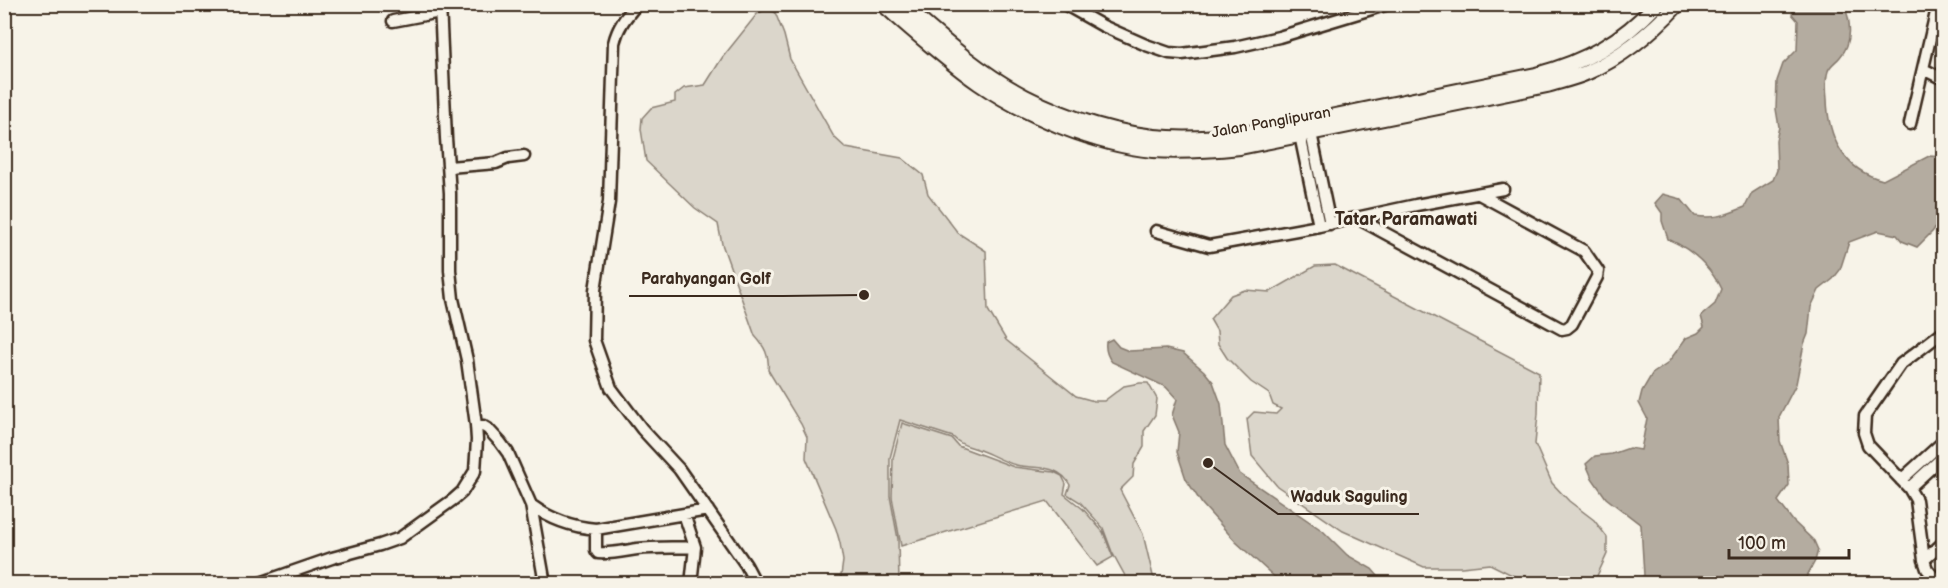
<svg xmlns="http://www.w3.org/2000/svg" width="1948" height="588" font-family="'Balsamiq Sans',sans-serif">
<rect width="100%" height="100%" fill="#f7f3e8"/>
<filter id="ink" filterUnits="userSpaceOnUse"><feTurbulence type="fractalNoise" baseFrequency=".0167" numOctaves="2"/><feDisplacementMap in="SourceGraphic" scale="12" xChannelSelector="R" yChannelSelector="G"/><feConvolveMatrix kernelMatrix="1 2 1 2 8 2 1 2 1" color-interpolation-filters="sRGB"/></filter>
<g filter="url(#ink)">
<!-- green -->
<path fill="#dbd6cb" stroke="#8b8074" stroke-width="1.5" d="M 766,9 L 775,12 L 784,35 L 790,59 L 834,137 L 846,148 L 902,158 L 923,175 L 928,194 L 958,233 L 986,251 L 988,310 L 1006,340 L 1076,396 L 1094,401 L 1104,401 L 1124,386 L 1140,383 L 1148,383 L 1157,399 L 1155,415 L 1144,431 L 1144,447 L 1134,464 L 1133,477 L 1120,490 L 1143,534 L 1153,576 L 1161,583 L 1129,583 L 1112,552 L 1103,528 L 1080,502 L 1067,494 L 1070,485 C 1058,463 1038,470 1016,465 C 1004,462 993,455 982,451 C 971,446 961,446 953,437 L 900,420 L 890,458 L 890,496 L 898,539 L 899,583 L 840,583 L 843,561 L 840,543 L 836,529 L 806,458 L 807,437 L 801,424 L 768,370 C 770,356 764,346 755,336 L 722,244 L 718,224 L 695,208 L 646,161 L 641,129 L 642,118 L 651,108 L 675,102 L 675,95 L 684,88 L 705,85 L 722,58 L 738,38 L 757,14 Z
M 1335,265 L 1539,372 L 1538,414 L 1535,444 L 1552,483 L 1569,501 L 1594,520 L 1607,537 L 1607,554 L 1596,578 L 1591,583 L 1528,583 L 1490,564 L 1462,567 L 1424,567 L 1343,531 L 1277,486 L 1252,456 L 1247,419 L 1254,412 L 1276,414 L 1281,409 L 1273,405 L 1269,394 L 1251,382 L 1227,358 L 1218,344 L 1217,331 L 1210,319 L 1231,295 L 1245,290 L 1270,292 L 1315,266 Z
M 902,423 L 952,439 L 958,446 L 1014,467 L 1054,472 L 1062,476 L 1066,484 L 1064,494 L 1083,509 L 1103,532 L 1113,557 L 1097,566 L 1047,501 L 901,546 L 892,497 L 893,458 Z"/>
<!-- water -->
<path fill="#b4aca0" stroke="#84786c" stroke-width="1.5" d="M 1812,5 L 1844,5 C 1851,21 1853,43 1840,57 C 1836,62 1830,65 1828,71 C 1825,80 1826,89 1827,99 C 1828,137 1843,170 1883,180 L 1929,156 L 1943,157 L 1943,214 L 1933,231 L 1917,247 L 1902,241 L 1897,235 L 1878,231 L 1849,242 L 1840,270 L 1833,279 L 1819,290 L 1811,307 L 1808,334 L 1804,344 L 1796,384 L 1779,417 L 1780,441 L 1788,464 L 1789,485 L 1778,501 L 1793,521 L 1814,541 L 1818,550 L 1815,561 L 1803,583 L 1623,583 L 1644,576 L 1641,525 L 1606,498 L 1592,478 L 1586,464 L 1595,456 L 1612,454 L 1629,448 L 1641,450 L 1647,418 L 1639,403 L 1642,391 L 1652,374 L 1667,364 L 1686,338 L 1698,333 L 1704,327 L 1701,316 L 1715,304 L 1721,289 C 1710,266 1691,249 1668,239 L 1662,221 L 1662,213 L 1655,203 L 1663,194 L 1681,199 L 1695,216 C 1715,219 1726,215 1745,207 L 1752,193 L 1773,180 L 1777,170 L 1776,140 L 1779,127 L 1776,109 L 1777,81 L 1783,64 L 1797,50 L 1798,21 L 1792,14 L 1796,5 Z
M 1112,339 L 1119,347 L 1129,351 L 1166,349 L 1183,353 L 1204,371 L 1213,382 L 1221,404 L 1225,445 L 1240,474 L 1323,531 L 1347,555 L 1372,569 L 1384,583 L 1282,584 L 1280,582 L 1236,542 L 1202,504 L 1186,479 L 1177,452 L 1179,432 L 1172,415 L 1177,399 L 1166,387 L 1112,362 C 1107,356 1105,350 1106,342 Z"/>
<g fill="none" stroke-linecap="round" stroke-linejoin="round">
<!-- street casing -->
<g stroke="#3b2a1e" stroke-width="15">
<path id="street" d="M 637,4 C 626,17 618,26 614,43 L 609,202 L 595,290 L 594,340 L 611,388 L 642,429 L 679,469 L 746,565 L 756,584
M 1064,4 L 1103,26 L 1146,45 L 1169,53 L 1182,54 L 1235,47 L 1279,37 L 1388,4
M 393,21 L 440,12
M 1923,69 L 1939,77 L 1944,76
M 1910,124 L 1938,4
M 1311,133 L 1330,224
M 1300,135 L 1319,226
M 449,167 L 496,163 L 508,158 L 524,156
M 1357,218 L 1562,329 L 1567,328 L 1572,324 L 1597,277 L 1598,271 L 1584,251 L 1479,194
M 1156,231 L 1209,246 L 1319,226 L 1416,205 L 1503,189
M 476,425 L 483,426 L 488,429 L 500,442 L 508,453 L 531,505 L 545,584
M 1901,480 L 1944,441
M 1909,488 L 1944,456
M 531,505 C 550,519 572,527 596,529 L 596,550 L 598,553 C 612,554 624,551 637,549 C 656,547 675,548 695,547 L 691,584
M 684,514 L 695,547
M 596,529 L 708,510
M 1924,560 L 1944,542
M 257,584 L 332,558 L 380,545 L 400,538 L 454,499 L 462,492 L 475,471 L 477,440 L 476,425 L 467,360 L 453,299 L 450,270 L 450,193 L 446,138 L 440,4
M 1940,584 L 1927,569 L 1924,560 L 1916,500 L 1909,488 L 1868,445 L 1864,433 L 1865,416 L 1901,364 L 1944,331"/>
</g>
<!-- secondary casing -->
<g stroke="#3b2a1e" stroke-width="18">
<path id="secondary" d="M 883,4 C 914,31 945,59 979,83 C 1027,116 1095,144 1153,150 C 1182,152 1211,150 1240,147 L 1547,85 C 1560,81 1575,78 1588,72 C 1622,57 1652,32 1678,4
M 901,4 C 940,38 979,73 1025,97 C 1068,119 1120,136 1169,138 C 1225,141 1280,127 1335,116 C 1402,102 1469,89 1536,75 C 1586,62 1621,42 1657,4"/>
</g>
<!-- street -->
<use href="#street" stroke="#f7f3e8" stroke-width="10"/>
<!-- secondary -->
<use href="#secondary" stroke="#f7f3e8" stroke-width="14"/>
</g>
</g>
<g text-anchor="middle" stroke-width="6" stroke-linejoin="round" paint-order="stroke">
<!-- street labels -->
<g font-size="15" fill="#3b2a1e" stroke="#f7f3e8">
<text transform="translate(1271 122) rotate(-10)" y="5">Jalan Panglipuran</text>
</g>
<!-- quarter labels -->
<g font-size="18" font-weight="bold" fill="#3b2a1e" stroke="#f7f3e8">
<text x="1406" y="225">Tatar Paramawati</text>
</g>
</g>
<!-- callouts -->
<path fill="none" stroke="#3b2a1e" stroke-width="2" d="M864 295L783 296H629M1208 463L1278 514H1419"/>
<g fill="#3b2a1e" stroke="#f7f3e8" stroke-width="2">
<circle cx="864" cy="295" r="6"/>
<circle cx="1208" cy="463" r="6"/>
</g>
<g font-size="16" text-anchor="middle" font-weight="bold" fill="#3b2a1e" stroke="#f7f3e8" stroke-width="6" stroke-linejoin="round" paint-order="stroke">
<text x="706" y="284">Parahyangan Golf</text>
<text x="1349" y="502">Waduk Saguling</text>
</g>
<!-- margin -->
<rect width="1948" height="588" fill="none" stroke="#f7f3e8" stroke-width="24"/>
<rect x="12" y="12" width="1924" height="564" fill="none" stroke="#3b2a1e" stroke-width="2" filter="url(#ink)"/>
<!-- scale -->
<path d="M1729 549v9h120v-9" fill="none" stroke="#3b2a1e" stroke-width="3"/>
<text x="1738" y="549" font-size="18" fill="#3b2a1e" stroke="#f7f3e8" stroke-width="4.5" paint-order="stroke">100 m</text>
</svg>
